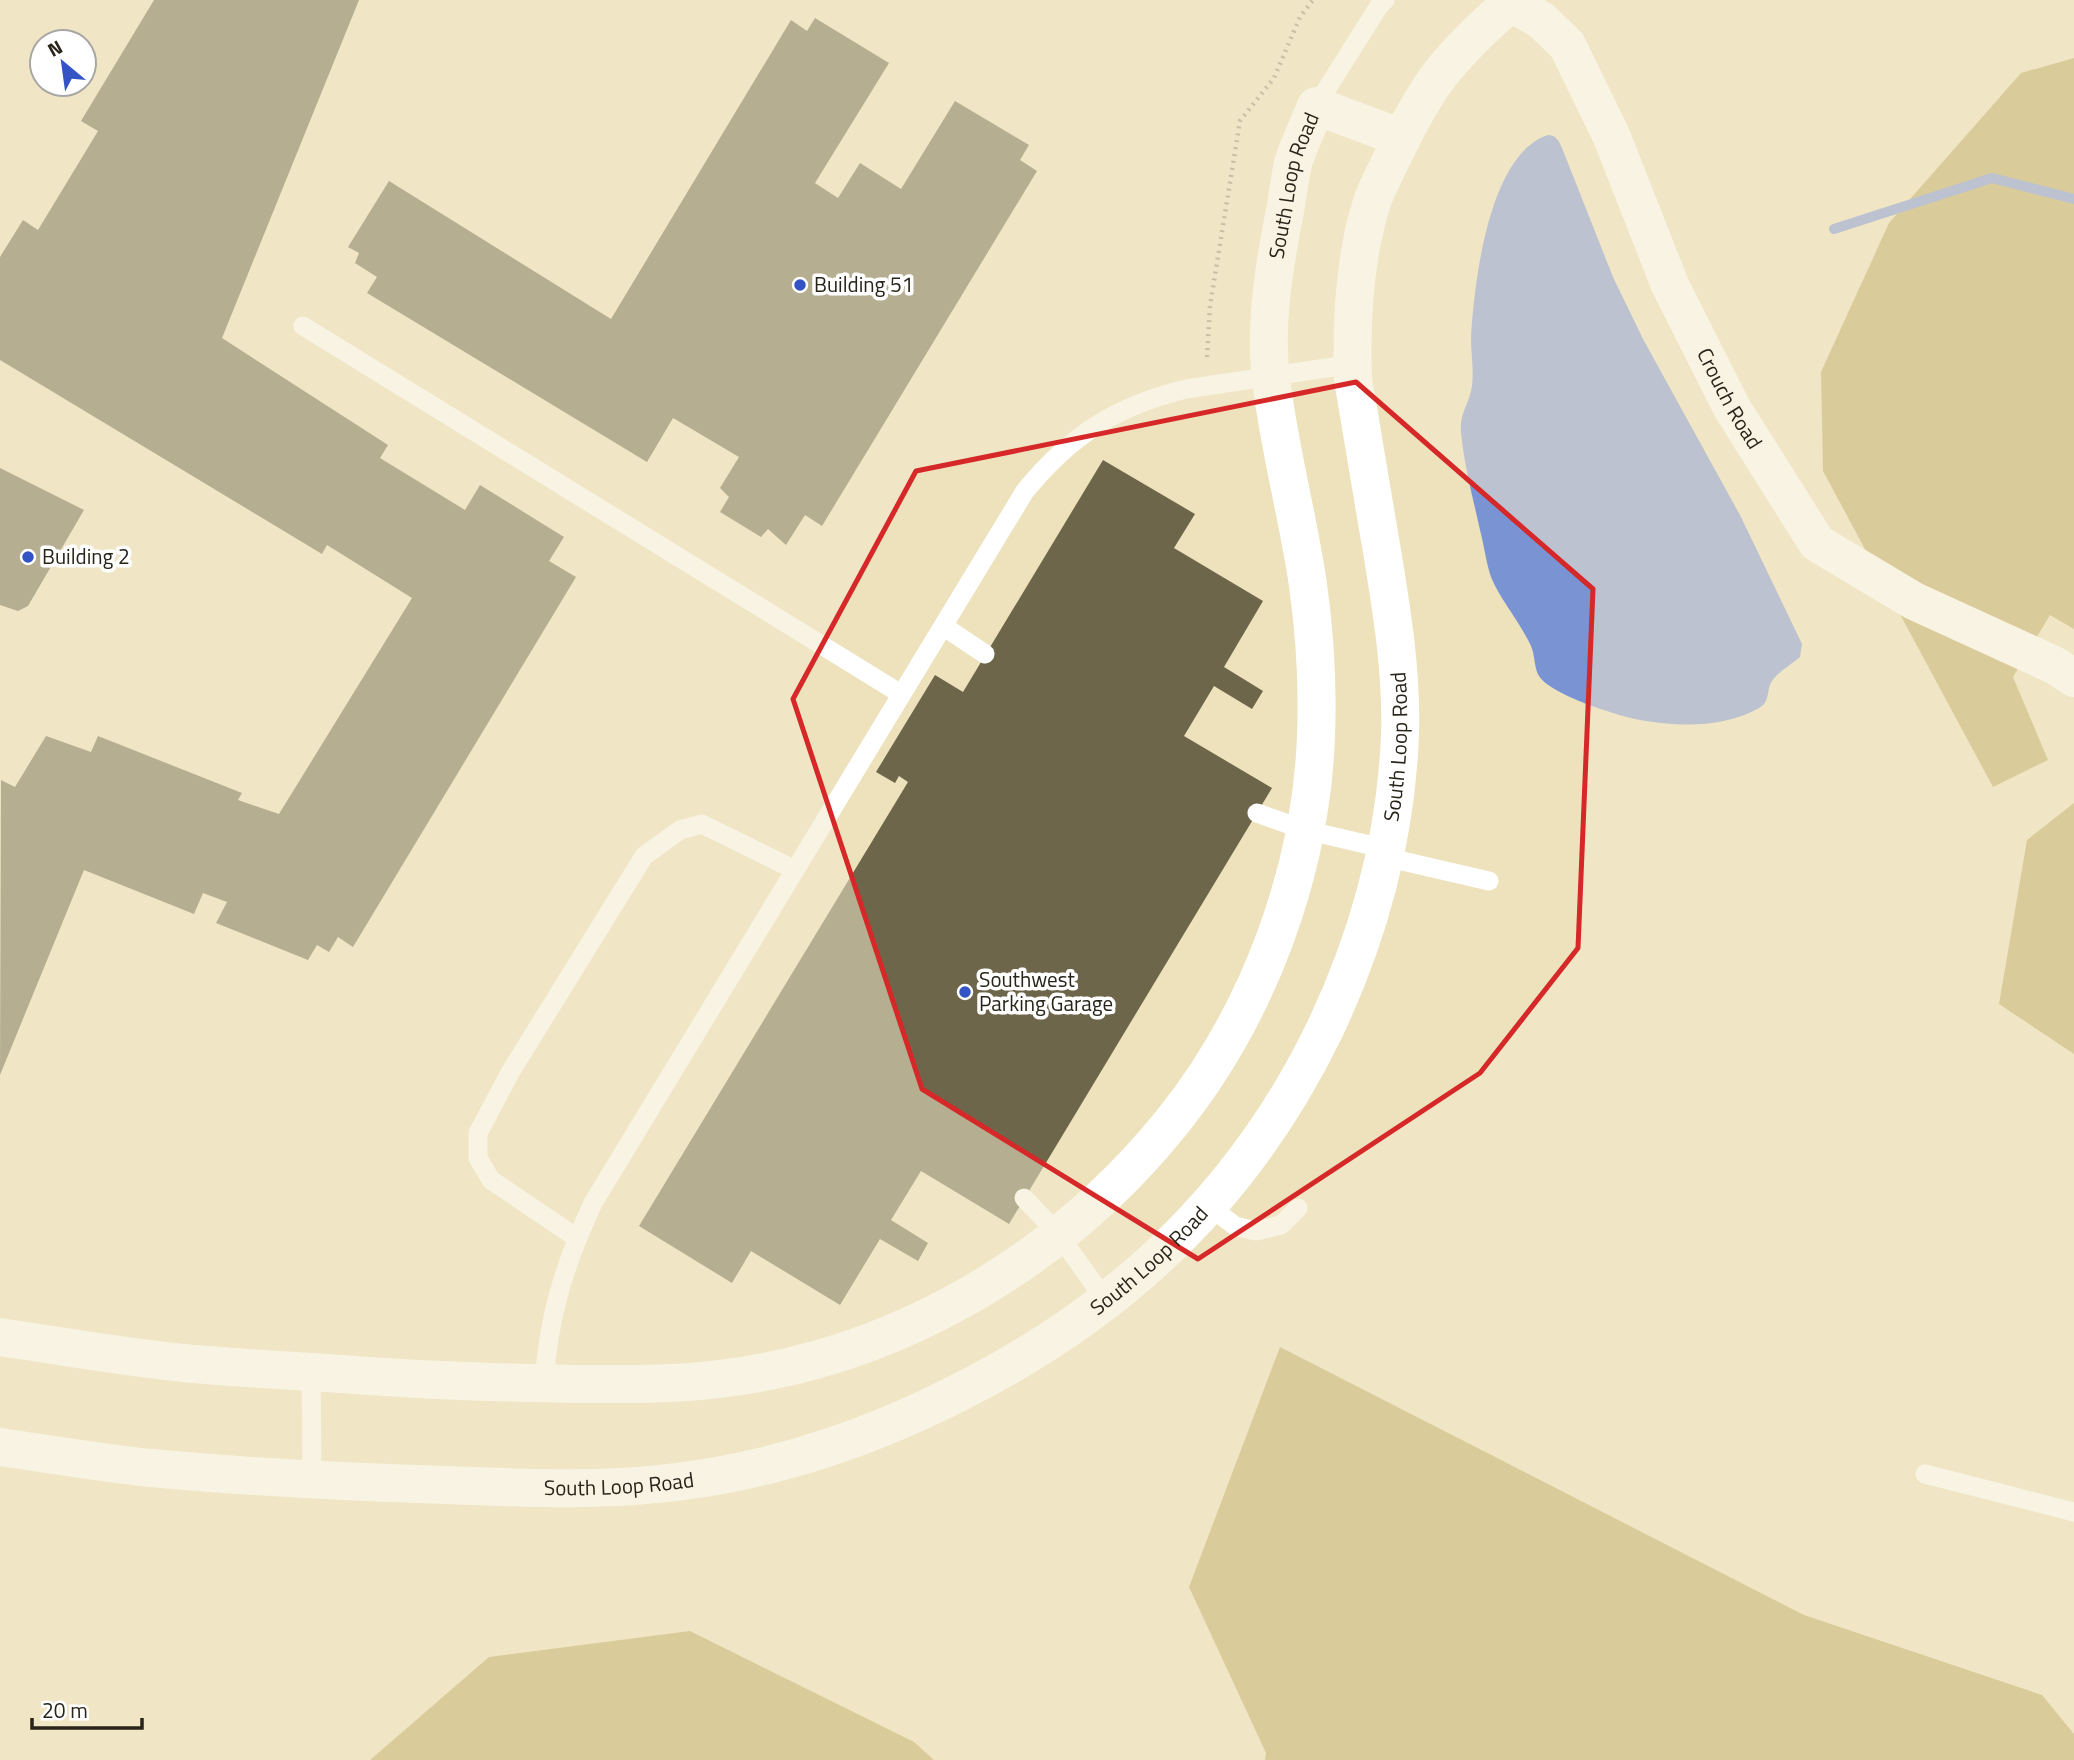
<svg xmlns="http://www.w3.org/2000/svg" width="2074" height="1760" font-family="'Titillium Web',sans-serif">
<rect width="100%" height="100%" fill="#f3eacc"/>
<!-- built -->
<path fill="#ede2bc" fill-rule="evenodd" d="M 0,0 L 2074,0 L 2074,1760 L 0,1760 ZM 42,42 L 84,42 L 84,84 L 42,84 Z"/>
<!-- forest -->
<path fill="#bda75d" d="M 2074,58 L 2074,629 L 2050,615 L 2013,677 L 2048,760 L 1993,787 L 1823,471 L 1821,372 L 1889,223 L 2021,73 Z
M 2074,803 L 2074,1054 L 1999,1004 L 2027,840 Z
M 1280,1347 L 1804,1615 L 2042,1695 L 2074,1734 L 2074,1760 L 1265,1760 L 1266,1753 L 1189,1587 Z
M 690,1631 L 914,1742 L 934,1760 L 370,1760 L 489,1657 Z"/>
<!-- water -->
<path fill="#7a93d2" d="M 1548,135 C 1556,135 1559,141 1562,148 L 1613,277 L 1643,339 L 1741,517 L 1802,644 L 1800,657 C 1792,664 1778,672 1772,681 C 1766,690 1771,701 1759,708 C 1724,728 1678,727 1640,720 C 1618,716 1551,695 1539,676 C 1534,668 1535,655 1531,646 C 1520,622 1501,601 1491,577 C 1486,562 1484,545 1480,530 C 1473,498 1464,465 1461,432 C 1459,414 1470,402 1472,386 C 1474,370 1471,354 1471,338 C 1474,285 1488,154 1548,135 Z"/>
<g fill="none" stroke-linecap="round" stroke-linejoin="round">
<!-- stream -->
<path stroke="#7a93d2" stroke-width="10" d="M 1834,229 L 1992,178 L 2074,199"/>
</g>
<!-- building -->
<path fill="#6e664b" d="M 154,0 L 359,0 L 222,338 L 388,445 L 380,458 L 465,510 L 480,485 L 564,537 L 549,561 L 576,577 L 353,947 L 338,937 L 329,952 L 317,945 L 308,960 L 216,923 L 227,902 L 203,893 L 194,914 L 84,870 L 0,1075 L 1,780 L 15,787 L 46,736 L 91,752 L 98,736 L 242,793 L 238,800 L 279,814 L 412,598 L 327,545 L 322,554 L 0,360 L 0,257 L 23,220 L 38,230 L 98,131 L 81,121 Z
M 815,18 L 889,63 L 815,183 L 838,198 L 860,163 L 901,189 L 955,101 L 1029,145 L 1020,160 L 1037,171 L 822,526 L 805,515 L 786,545 L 768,529 L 761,537 L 720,512 L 729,497 L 720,488 L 739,457 L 673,418 L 647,462 L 367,293 L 377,277 L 355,263 L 359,253 L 348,247 L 389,181 L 611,319 L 791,20 L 807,31 Z
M 1103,460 L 1195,514 L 1174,548 L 1263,601 L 1224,667 L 1263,691 L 1252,709 L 1214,686 L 1184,736 L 1272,788 L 1009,1224 L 921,1171 L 891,1220 L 928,1243 L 918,1261 L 880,1239 L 840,1305 L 751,1251 L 732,1283 L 639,1226 L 908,782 L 899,776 L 895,783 L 876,772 L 935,675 L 963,692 Z
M 0,468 L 84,510 L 28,606 L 18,611 L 0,605 Z"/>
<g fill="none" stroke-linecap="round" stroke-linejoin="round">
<!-- path -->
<path stroke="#948d78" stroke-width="4.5" stroke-dasharray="2 5" stroke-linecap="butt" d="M 1207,357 L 1210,306 L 1240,121 L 1274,78 L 1300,17 L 1313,0"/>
<!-- lane -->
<path stroke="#fff" stroke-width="19" d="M 1316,106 L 1379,6 L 1385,0
M 303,326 L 901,694
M 943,626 L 985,654
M 1257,813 L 1305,830 L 1387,849
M 1385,857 L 1489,881
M 1024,1198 L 1059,1235 L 1106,1301
M 1209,1206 L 1235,1226 L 1256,1231 L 1281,1225 L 1298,1208
M 577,1238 L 491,1180 L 478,1158 L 478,1133 L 511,1071 L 644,856 L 680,830 L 702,824 L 795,870
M 311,1372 L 312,1481
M 544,1384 C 548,1317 565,1263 593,1203 L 1025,491 C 1071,435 1116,406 1186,389 L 1353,364
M 1925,1474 L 2074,1512"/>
<!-- street -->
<g stroke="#fff" stroke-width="38">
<path id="s1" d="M 1511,3 L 1541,20 L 1567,45 L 1611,135 L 1670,285 L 1732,408 L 1817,543 L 1914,601 L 2056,666 L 2074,678"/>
<path id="s2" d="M 0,1337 C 61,1346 123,1357 184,1363 C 246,1369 308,1371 370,1376 C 440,1381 509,1383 579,1384 C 626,1384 672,1385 719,1379 C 897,1358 1060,1261 1172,1122 C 1258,1015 1311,873 1316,736 C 1318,685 1315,635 1308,585 C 1298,516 1279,448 1271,379 C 1264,324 1275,260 1286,206 C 1288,191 1290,175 1294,160 C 1300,142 1309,124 1316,106 L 1402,138"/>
<path id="s3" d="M 0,1447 C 50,1454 101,1463 151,1468 C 249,1477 347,1482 445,1485 C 524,1488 605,1492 684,1481 C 768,1470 847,1445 923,1410 C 1103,1327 1238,1209 1325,1029 C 1369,936 1396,838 1400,735 C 1402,673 1392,612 1382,551 C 1372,494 1363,437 1353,379 C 1351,320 1354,256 1373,199 C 1378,186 1385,173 1391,160 C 1404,133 1418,105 1435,81 C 1457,51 1486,24 1514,0"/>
</g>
</g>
<!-- marked area -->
<path d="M0 0H2074V1760H0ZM 1356,382 L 1593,589 L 1578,948 L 1480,1073 L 1198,1259 L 922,1089 L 793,699 L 916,471 Z" fill="#f3eacc" fill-opacity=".55" fill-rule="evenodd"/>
<path fill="none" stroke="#d62828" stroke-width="5" stroke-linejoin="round" d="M 1356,382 L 1593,589 L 1578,948 L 1480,1073 L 1198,1259 L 922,1089 L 793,699 L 916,471 Z"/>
<!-- markers -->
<g fill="#3454c5" stroke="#fff" stroke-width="2.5">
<circle cx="800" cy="285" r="7"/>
<circle cx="28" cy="557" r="7"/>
<circle cx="965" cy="992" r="7"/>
</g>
<g text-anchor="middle" stroke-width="7" stroke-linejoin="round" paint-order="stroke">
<!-- street labels -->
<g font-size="21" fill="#282419" stroke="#fff">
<text dy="7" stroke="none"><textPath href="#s2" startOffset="2231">South Loop Road</textPath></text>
<text dy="7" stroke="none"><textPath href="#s1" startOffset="460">Crouch Road</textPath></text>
<text dy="7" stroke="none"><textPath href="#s3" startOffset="1796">South Loop Road</textPath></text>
<text dy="7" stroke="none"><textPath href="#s3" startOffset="1209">South Loop Road</textPath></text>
<text dy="7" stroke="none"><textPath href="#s3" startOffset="621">South Loop Road</textPath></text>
</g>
<!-- poi labels -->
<g font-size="21" fill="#282419" stroke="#fff" text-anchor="start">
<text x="814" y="292">Building 51</text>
<text x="42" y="564">Building 2</text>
<text x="979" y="987">Southwest<tspan x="979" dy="24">Parking Garage</tspan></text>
</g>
</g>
<!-- north arrow -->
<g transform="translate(63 63) rotate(331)"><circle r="33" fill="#ffffff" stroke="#a9a7a3" stroke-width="2"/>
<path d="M0-5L12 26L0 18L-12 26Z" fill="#3454c5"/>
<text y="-10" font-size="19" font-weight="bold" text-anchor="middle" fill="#282419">N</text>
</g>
<!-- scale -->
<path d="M32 1718v10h110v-10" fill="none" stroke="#282419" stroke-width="3.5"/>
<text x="42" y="1718" font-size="21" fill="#282419" stroke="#ffffff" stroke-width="5" paint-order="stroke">20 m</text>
</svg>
